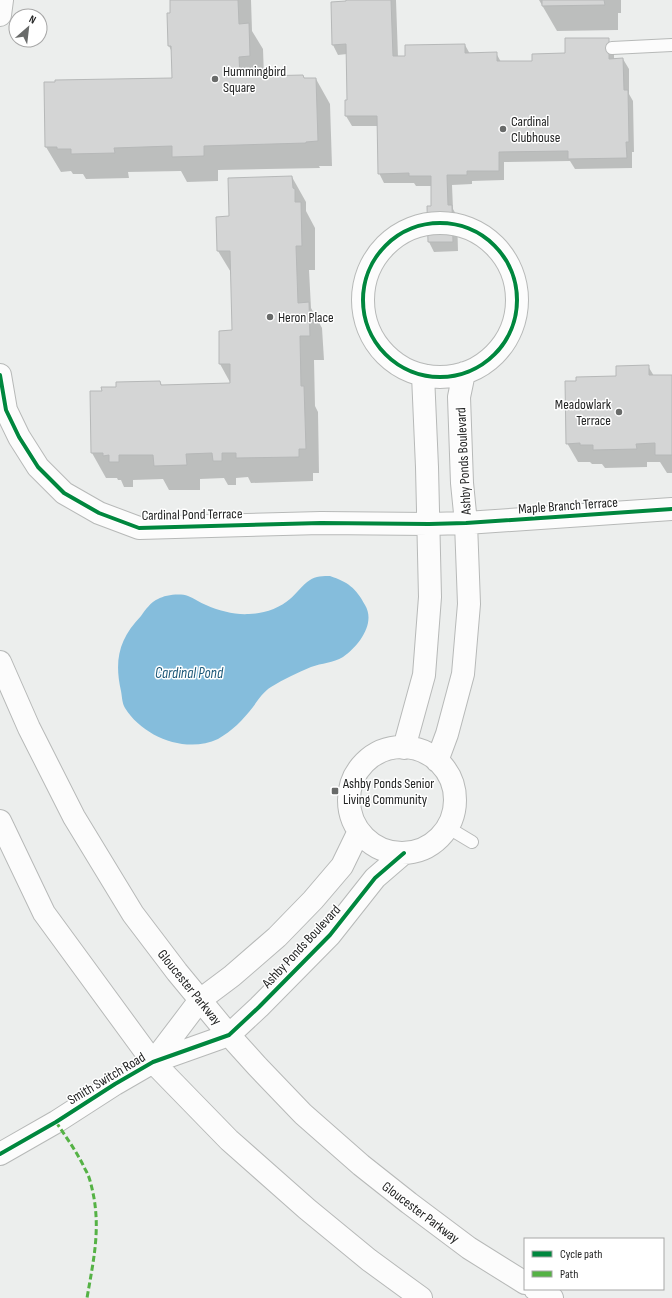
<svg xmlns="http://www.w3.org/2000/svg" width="672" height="1298" viewBox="0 0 672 1298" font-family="'Sofia Sans Condensed',sans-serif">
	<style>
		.water { fill: #85bddc }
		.shadow { fill: #0003 }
		.building { fill: #d4d5d5; stroke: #b6b8b8 }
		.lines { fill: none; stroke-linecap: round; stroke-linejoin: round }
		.lane-casing { stroke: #b7b9b8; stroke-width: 14 }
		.street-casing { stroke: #b7b9b8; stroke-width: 24 }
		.secondary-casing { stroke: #b7b9b8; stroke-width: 24 }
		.lane { stroke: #fcfcfc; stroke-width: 12 }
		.street { stroke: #fcfcfc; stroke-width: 22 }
		.secondary { stroke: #fcfcfc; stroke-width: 22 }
		.quiet { stroke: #55b245; stroke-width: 3; stroke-dasharray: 6 3; stroke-linecap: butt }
		.cycleway-casing { stroke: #fff; stroke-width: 6 }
		.cycleway { stroke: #00873e; stroke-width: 4 }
		.poi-dot { fill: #696b6a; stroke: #fff; stroke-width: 1.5 }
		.labels { text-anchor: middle; stroke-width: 3; stroke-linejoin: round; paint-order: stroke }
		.poi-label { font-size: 14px; fill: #232424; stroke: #fff; text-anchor: start }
		.street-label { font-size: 14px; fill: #232424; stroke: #fff }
		.water-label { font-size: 15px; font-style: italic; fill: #1c5878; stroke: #fff }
	</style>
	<rect width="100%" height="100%" fill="#eceeed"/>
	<path class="water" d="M330,576C348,582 356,588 365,605C376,623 359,646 343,657C333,663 322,663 311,667C297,673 284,679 271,687C263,692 258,700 253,707C243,720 232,731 218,739C186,754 143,737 125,708C122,703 122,696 121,691C114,660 119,639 141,616C145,610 151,602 158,599C165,595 180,593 188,596C194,598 200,603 206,605C219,611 236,615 249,614C263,614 280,608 290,599C297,593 302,585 310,580C315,576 324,576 330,576Z"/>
	<path class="shadow" d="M171,0H251L252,31L263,49L264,77L316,79L330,104L332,166H319L320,168L218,170V181L187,182L181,171L128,172L129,178L86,179L83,174H73L71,171L61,172L46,147L173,79L172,52L169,46L168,14L171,15Z
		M347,0H396L398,57H406L465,45L470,54L496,53L501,62H533L566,54L608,39L614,49V60L623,59L629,69V94L633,101L634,152H632V168L575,169L570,161L504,162V180L472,181V184L452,185L453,209L457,216L458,251L434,252L429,242L432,207V186H416L414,183H384L379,173L378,126H352L346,116L348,101L347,54L338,55L333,45Z
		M539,0H621V13H618V30L557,31Z
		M292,177L306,202V211L315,228V270H309L311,308L322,328L324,360H314L315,406L318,412L319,473H313V481L251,483L248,477L236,478V485H228L224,478L200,479V490H169L163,479L133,480V487H124L121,480H118L117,478H106L92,453L91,392H103L117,388L160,382L162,386L231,384L220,364L233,331L232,274L218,251L230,217Z
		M648,366L654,376H672V473H667L660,462H647V467L605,468L602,464H592L590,462H578L567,443L617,377Z"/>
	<path class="building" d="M170,0H238L239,24L249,23L250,56L239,57L240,76H252V74H262V76L303,75L304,78H316L318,141L306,142V143L204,146V156L172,157V146L114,148L115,153L71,154V149H57V147H45L44,82H55V80L172,78L171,46H168L167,13H170Z
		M346,0H391L393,56H405V45L465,44V53L497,52V61H532V54L565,53V38H609V59L623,58L624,90H628L629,142H626L627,158L568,159V151L499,152V171H467V175H447L448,205H452L453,242H428L427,206H431V176H409V173L378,174L377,116H345V100H347L346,44L332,45L331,2L346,1Z
		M542,0H604L605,5L542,6Z
		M292,176L293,188L295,189V202H301L302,246H296L298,303L309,302L310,336H300L301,386H304L306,449H299V457L236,458V453H222V461H213L212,453L186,454L187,465L154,466L153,455H119V462H109V455L103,456V453H91L90,391H102L101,387H116V382L160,381L161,385L230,383V364H219V331L232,330L230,251H217L216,217L229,216L228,178Z
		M649,365V375H672V455H655V443L636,444L637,449L593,450V445H580V443L566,444L565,381H576V377L616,376V366Z"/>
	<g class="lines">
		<defs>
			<path id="lane" d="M612,48L672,45
				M447,827L472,842"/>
			<path id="street" d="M0,15L2,0
				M363 300a77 77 0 1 1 154 0a77 77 0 1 1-154 0Z
				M0,375L6,410L19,437L38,467L64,493L99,513L139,528L321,523L429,524L466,523L672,509
				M349 800a53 53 0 1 1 106 0a53 53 0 1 1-106 0Z
				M404,748L424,675L430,597L427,467L423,375
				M437,761L447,734L463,674L469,604L466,523L462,483L459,397L464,373
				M200,1000L232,976L277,937L313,900L342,866L359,831
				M229,1035L259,1007L330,935L375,878L404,853"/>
			<path id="secondary" d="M0,662L29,728L74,817L133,914L177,972L229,1035L257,1066L303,1114L361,1165L409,1203L469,1248L525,1283
				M0,821L44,913L153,1062L229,1140L307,1209L369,1260L421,1298
				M153,1062L200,1000
				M0,1154L56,1122L115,1084L153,1062L229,1035
				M535,1289L552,1298"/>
		</defs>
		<use href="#lane" class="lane-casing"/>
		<use href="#street" class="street-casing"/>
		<use href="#secondary" class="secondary-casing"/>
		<use href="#lane" class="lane"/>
		<use href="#street" class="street"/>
		<use href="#secondary" class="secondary"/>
		<path class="quiet" d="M56,1122C66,1137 77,1152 85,1169C90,1177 92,1188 94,1198C100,1233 93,1263 87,1298"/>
		<defs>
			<path id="cycleway" d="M363 300a77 77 0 1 1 154 0a77 77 0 1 1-154 0Z
				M0,375L6,410L19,437L38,467L64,493L99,513L139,528L321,523L429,524L466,523L672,509
				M0,1154L56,1122L115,1084L153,1062L229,1035L259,1007L330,935L375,878L404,853"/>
		</defs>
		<use href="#cycleway" class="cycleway-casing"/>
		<use href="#cycleway" class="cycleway"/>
	</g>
	<g class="poi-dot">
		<circle cx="215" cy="79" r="4"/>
		<circle cx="503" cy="129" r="4"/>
		<circle cx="270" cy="317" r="4"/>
		<circle cx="619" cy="412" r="4"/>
		<rect x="331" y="787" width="8" height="8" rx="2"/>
	</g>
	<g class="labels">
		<g class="poi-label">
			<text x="223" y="76">Hummingbird<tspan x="223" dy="16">Square</tspan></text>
			<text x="511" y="126">Cardinal<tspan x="511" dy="16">Clubhouse</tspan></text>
			<text x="278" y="322">Heron Place</text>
			<text x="611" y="409" text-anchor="end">Meadowlark<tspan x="611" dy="16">Terrace</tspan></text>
			<text x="343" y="788">Ashby Ponds Senior<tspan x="343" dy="16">Living Community</tspan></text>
		</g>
		<g class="street-label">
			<text transform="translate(463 461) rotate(-93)" y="5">Ashby Ponds Boulevard</text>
			<text transform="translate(568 505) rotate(-4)" y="5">Maple Branch Terrace</text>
			<text transform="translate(192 514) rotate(-1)" y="5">Cardinal Pond Terrace</text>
			<text transform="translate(301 946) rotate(-47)" y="5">Ashby Ponds Boulevard</text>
			<text transform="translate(190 987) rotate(51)" y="5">Gloucester Parkway</text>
			<text transform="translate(106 1078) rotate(-31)" y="5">Smith Switch Road</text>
			<text transform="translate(421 1212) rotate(37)" y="5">Gloucester Parkway</text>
		</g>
		<g class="water-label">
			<text x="189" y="678">Cardinal Pond</text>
		</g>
	</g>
	<rect x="524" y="1238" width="140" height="52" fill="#ffffff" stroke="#a7a7a7"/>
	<rect x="532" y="1251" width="20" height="6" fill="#00873e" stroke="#a7a7a7"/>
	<text x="560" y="1258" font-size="12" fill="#232424">Cycle path</text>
	<rect x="532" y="1271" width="20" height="6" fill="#55b245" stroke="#a7a7a7"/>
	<text x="560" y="1278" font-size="12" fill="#232424">Path</text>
	<g transform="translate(28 28) rotate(28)"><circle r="19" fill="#ffffff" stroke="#a7a7a7"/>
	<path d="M0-3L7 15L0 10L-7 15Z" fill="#696b6a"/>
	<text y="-6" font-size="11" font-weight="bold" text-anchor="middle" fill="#232424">N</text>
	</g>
</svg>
